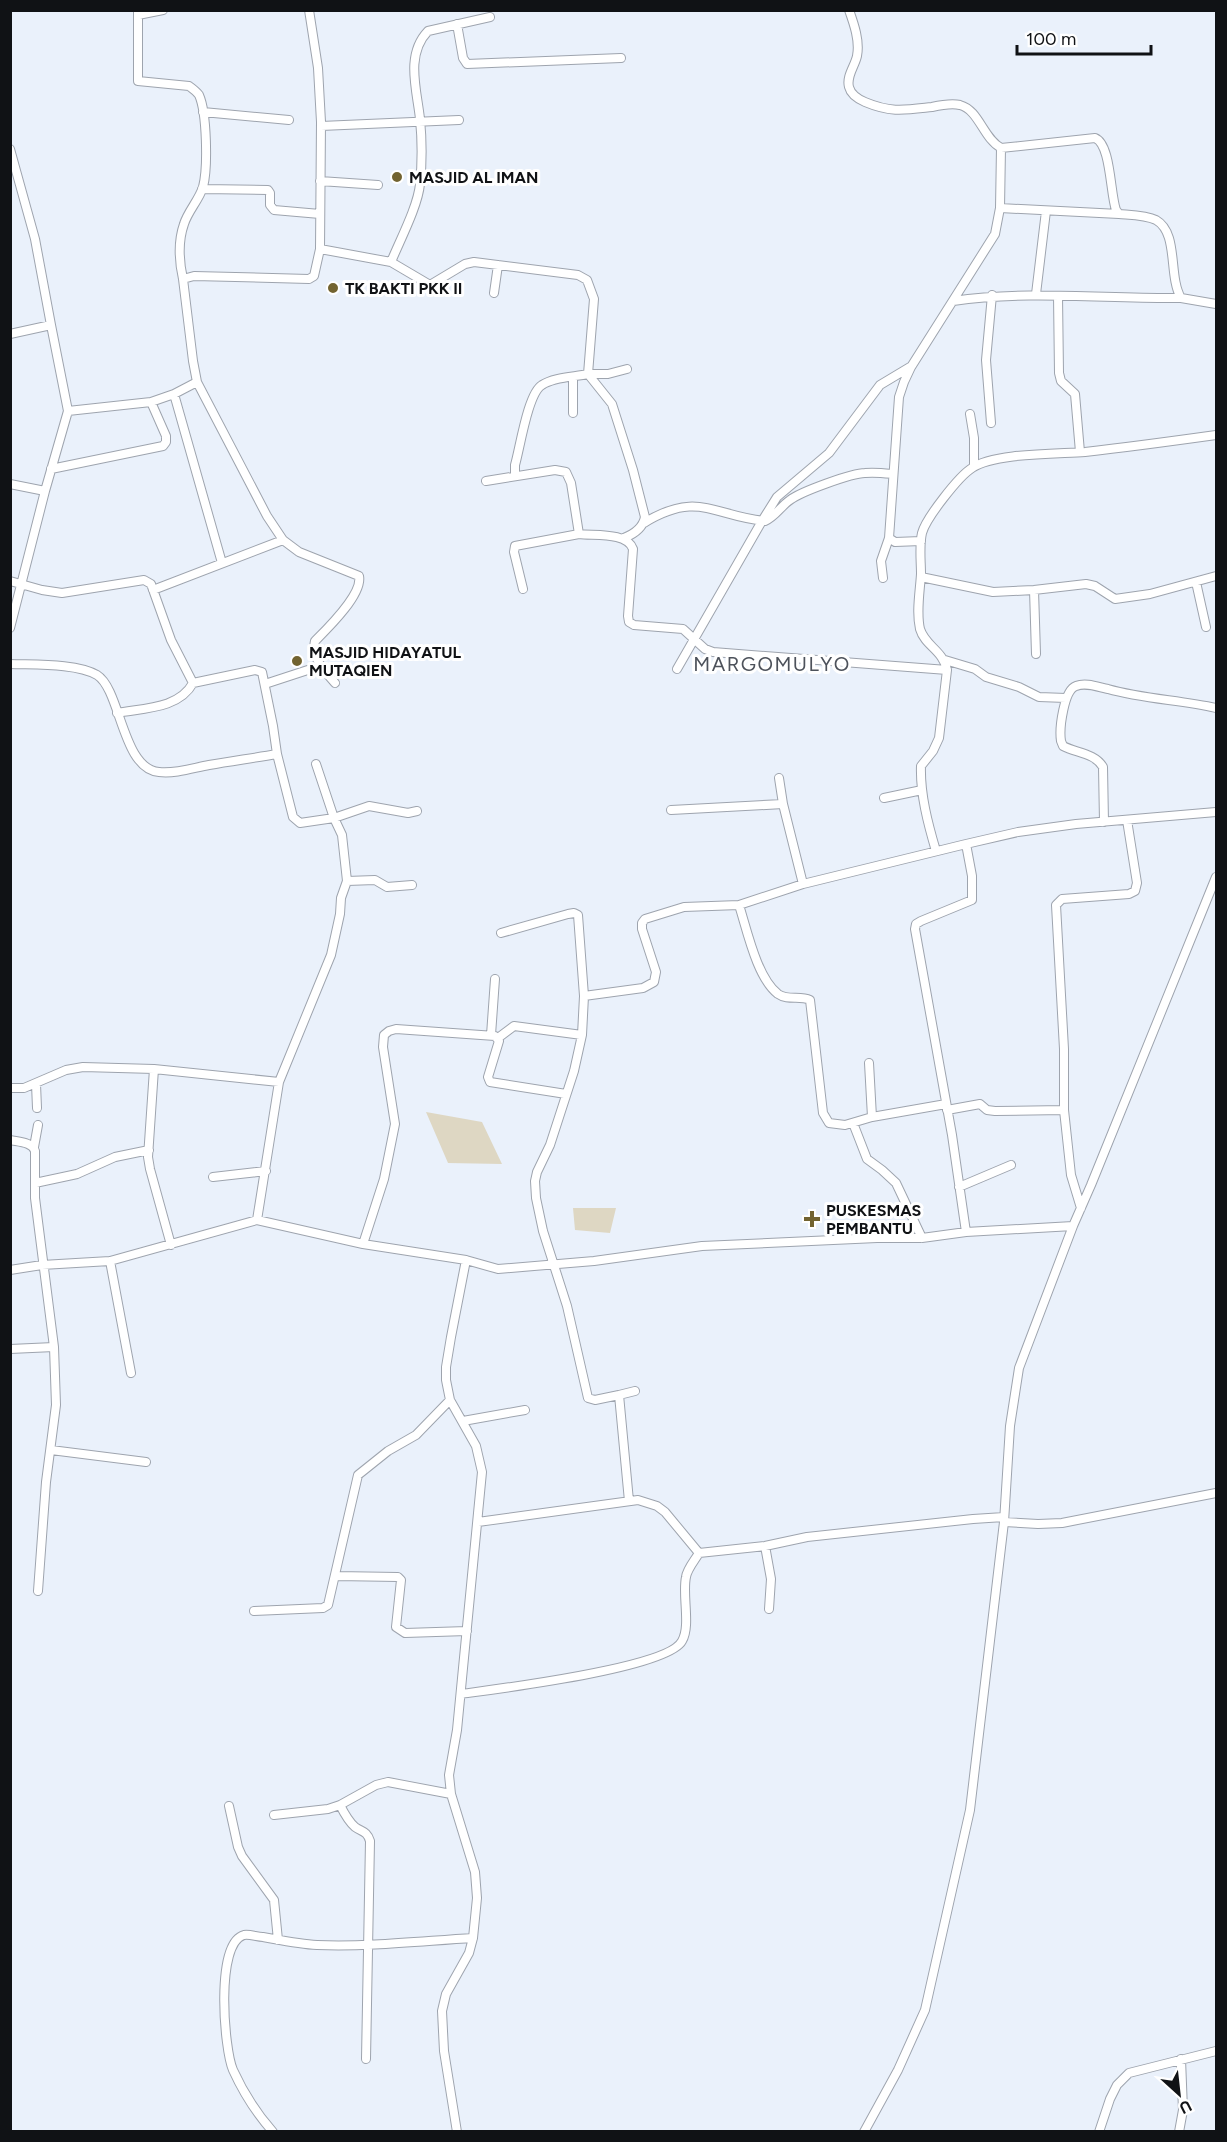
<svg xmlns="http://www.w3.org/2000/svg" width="1227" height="2142" viewBox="0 0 1227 2142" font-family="Figtree,sans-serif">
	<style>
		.green { fill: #ded7c3 }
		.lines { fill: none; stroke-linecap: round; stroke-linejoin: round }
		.street-casing { stroke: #9ea4ae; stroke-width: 10 }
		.street { stroke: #fff; stroke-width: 8 }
		.poi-dot { fill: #726330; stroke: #fff; stroke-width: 2 }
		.labels { text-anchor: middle; stroke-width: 6; stroke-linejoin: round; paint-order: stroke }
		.poi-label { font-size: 16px; font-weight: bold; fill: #101215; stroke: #fff; text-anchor: start }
		.quarter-label { font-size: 20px; letter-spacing: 1.5px; fill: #4d525b; stroke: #fff }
	</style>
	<rect width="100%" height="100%" fill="#eaf1fb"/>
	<path class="green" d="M426,1112L482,1122L502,1164L448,1163Z
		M573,1208H616L610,1233L575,1230Z"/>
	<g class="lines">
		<defs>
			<path id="street" d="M138,10V81L189,86C193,89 196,91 199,95C207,113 208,168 203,187C199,200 188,211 184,224C178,241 179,261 183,279
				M849,10C854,24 860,41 857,56C855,66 846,76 849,87C851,95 858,99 865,102C891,113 905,110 932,107C941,105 951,103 960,105C979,110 983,138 1001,148L1095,138C1111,144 1110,193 1116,210L1119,214C1131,215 1146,215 1156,220C1179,233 1168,276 1181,298L1216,304
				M138,15L163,10
				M457,24L463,58L467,64L621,58
				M203,112L289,120
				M321,126L459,120
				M10,149L35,239L51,325L10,334
				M320,181L378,185
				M202,189L268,190L270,193V205L274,210L320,214
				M1000,208L1119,214
				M320,249L391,262L430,285L465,264L474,262L578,275L587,280L594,299L588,374C574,377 554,377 542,385C528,393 520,448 515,465V476
				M391,262C400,240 418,206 420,184C422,164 422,139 420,119C417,90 405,55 428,31L490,17
				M494,293L498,265
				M1036,294L1046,211
				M1058,296L1059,373L1061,381L1075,394L1080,452
				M953,301C1029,290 1105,299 1181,298
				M51,325L68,411
				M588,374L612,404L633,470L645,517C643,528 634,534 624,538
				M588,374H608L627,369
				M197,382L267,516L283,540L299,552L359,576C363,594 328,628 315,641C311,658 324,670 335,683
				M174,394L222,563
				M573,413V377
				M970,414L974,438V466
				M991,423L986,360L992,295
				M51,469L163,446L166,442V436L151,402
				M486,481L555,470L566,472L571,483L579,534C595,536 627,532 633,549L628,616L629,622L634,625L683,629L705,649L713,652L947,670
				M10,484L45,491
				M644,523C698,490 713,516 765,521C775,517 781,506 790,500C800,492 852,473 865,473C874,472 883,473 893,474
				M889,538L895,542L921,541
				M921,577L993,592L1034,590L1086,584L1095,586L1115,599L1150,594L1216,576
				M883,578L881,561L889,538L899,397L904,382L911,367L995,234L1000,208L1001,148
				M10,581L42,590L62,593L144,580L151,584L171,640L193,683L255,670L262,672L273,726L277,754L293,817L300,823L334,818L342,835L347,881L341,898L340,914L331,955L279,1082L257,1220
				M1196,582L1206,627
				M523,589L514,552L515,546L579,534
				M153,590L283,540
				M1034,590L1036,654
				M10,628L45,491L68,411L151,402L174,394L197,382L193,361L183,279L194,276L309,279L314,276L320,249L321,122L318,68L309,10
				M945,660L975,669L986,677L1019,687L1039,697L1066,698
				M10,664C34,665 77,663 97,675C121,690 122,769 159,772C175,774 193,768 209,765C232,761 254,758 277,754
				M677,669L762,521L777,497L829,453L880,385L910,367
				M265,684L320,666
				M117,713C143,708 179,709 193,683
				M316,764L334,818L369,806L408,813L417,811
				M779,778L783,804L803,884
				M884,798L922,790
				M671,810L783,804
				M1104,822L1103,767C1095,753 1076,753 1063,746L1061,741C1059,728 1064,690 1076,686C1086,682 1098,687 1108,689C1143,699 1181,700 1216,708
				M966,844L1018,832L1076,824L1216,812
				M936,851C928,824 920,794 921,766L933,751L939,738L947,670C943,650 925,646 920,629C916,612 920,591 921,574C921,561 919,546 922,533C926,518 959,476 972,468C993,453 1057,454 1085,452C1129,447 1173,441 1216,435
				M347,881L375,880L387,887L412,885
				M739,905C747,930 757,978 778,994C788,1001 800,995 810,1000L823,1113L829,1123L845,1125L872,1117L946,1104
				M501,933L568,914L574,913L578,915L584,996
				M491,1035L495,979
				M498,1038L514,1026L582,1035
				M869,1063L872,1117
				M154,1069L148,1157L150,1169L171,1245
				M36,1084L37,1108
				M10,1088H24L66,1070L83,1067L154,1069L279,1082
				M947,1110L980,1104L987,1110L995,1111L1064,1110V1049L1056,905L1062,899L1129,894L1135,891L1137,883L1127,820
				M1064,1110L1071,1175L1081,1208
				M853,1123L867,1159L882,1170L896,1183L922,1238
				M10,1140C19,1142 32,1142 35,1151V1198L54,1347L56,1405L46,1482L38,1591
				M34,1147L38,1125
				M213,1177L266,1171
				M35,1183L77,1174L115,1157L149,1150
				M959,1187L1011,1165
				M363,1244L384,1179L395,1124L383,1047L384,1035L389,1031L396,1029L495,1036L499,1041L488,1077L490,1082L566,1094
				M110,1261L131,1373
				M10,1270L42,1265L110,1261L257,1220L363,1244L466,1260L498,1269L594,1261L702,1246L877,1238H922L966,1232L1073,1226
				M10,1349L54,1347
				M619,1395L635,1391
				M463,1421L525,1410
				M51,1450L146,1462
				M629,1501L619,1395L595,1400L588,1398L567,1306L543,1231L536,1198L535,1181L537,1172L550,1145L574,1071L582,1035L584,996L643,988L654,982L656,972L642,929V923L645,919L684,907L739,905L803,884L966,844L972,876V900L921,921L916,924L915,929L952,1135L966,1232
				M478,1522L638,1500L657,1506L665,1512L699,1553
				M1004,1522L1038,1524L1062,1523L1216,1493
				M765,1546L771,1579L769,1609
				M336,1576L398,1577L401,1580L396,1627L405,1633L467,1631
				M254,1611L323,1608L328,1605L358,1475L388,1451L416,1435L450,1400
				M461,1694C497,1689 668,1668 682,1641C691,1626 682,1595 686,1577C687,1569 695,1560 699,1553L765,1546L807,1537L973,1519L1004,1517
				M340,1805C344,1813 348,1821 355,1827C362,1832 367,1831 370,1841L366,2059
				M229,1806L238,1847L242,1856L274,1900L278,1940
				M274,1815L328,1809L340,1805L376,1785L388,1782L451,1794
				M273,2132C257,2114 243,2092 233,2070C224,2049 215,1943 244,1935C250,1934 257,1937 263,1937C280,1940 299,1944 317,1945C369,1947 422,1941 473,1938
				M457,2132L444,2051L442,2011L446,1994L469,1953L473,1938L477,1898L475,1872L451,1794L449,1775L457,1730L482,1472L476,1446L450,1400L446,1380V1367L451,1337L466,1260
				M864,2132L898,2070L925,2010L970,1810L1004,1522L1010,1426L1019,1368L1073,1226L1091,1185L1216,877
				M1099,2132L1110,2099L1117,2085L1129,2073L1216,2051
				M1179,2132L1183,2110L1181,2059"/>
		</defs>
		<use href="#street" class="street-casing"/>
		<use href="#street" class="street"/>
	</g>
	<g class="poi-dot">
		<circle cx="397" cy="177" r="6"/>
		<circle cx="333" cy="288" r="6"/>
		<circle cx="297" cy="661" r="6"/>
		<path d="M809 1210h6v6h6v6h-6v6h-6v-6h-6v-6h6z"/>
	</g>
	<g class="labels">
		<g class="poi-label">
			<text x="409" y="183">MASJID AL IMAN</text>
			<text x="345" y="294">TK BAKTI PKK II</text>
			<text x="309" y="658">MASJID HIDAYATUL<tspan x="309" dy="18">MUTAQIEN</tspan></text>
			<text x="826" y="1216">PUSKESMAS<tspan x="826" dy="18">PEMBANTU</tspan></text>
		</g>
		<g class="quarter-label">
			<text x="772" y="671">MARGOMULYO</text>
		</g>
	</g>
	<rect width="1227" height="2142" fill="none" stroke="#101215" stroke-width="24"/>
	<g transform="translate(1179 2094) rotate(153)" stroke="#ffffff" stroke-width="4.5" paint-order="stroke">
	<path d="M0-4.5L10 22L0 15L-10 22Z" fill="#101215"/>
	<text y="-9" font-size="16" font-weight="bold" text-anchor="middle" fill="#101215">U</text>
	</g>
	<path d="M1017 45v9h134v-9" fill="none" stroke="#101215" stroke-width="3"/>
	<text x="1026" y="45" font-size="18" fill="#101215" stroke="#ffffff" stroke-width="4.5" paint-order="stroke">100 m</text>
</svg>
